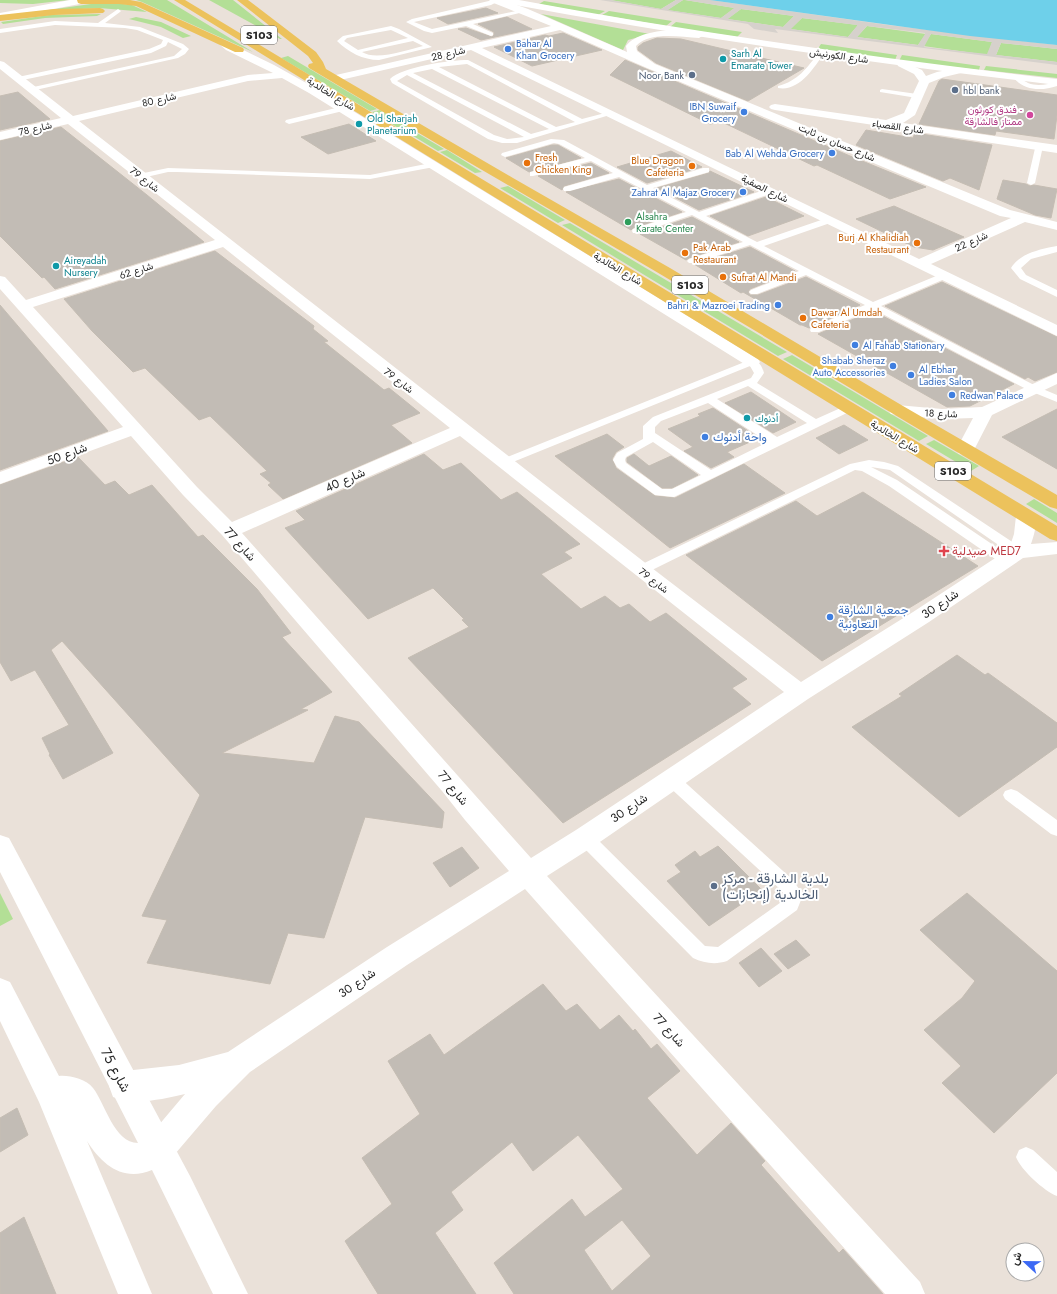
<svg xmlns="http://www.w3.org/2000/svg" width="1057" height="1294" viewBox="0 0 1057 1294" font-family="Jost,Vazirmatn,sans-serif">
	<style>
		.green { fill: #b3df96 }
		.plaza { fill: #d6d1cc; fill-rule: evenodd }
		.water { fill: #6ed0ea }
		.building { fill: #c2bcb5; stroke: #c5bdb3; fill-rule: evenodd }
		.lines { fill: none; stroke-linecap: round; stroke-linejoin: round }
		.service { fill: #fff; fill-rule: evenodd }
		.minor { fill: #fff; fill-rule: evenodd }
		.tertiary { fill: #fff; fill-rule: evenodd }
		.secondary { fill: #fff; fill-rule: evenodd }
		.primary { fill: #ecc25c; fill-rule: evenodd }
		.shop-dot { fill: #3f7fe0; stroke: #fff; stroke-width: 1.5 }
		.culture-dot { fill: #0f9aa8; stroke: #fff; stroke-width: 1.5 }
		.service-dot { fill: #5c6f8a; stroke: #fff; stroke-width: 1.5 }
		.hotel-dot { fill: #d1479c; stroke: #fff; stroke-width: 1.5 }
		.food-dot { fill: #e8710a; stroke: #fff; stroke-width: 1.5 }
		.leisure-dot { fill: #2e9e5b; stroke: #fff; stroke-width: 1.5 }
		.health-dot { fill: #e0444e; stroke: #fff; stroke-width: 1.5 }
		.labels { text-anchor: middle; stroke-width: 4; stroke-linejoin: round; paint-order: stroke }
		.far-shop-label { font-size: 10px; fill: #366cbe; stroke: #fff; text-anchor: end }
		.far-street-label { font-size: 10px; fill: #272727; stroke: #fff }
		.far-culture-label { font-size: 10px; fill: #0d838f; stroke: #fff; text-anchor: start }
		.far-service-label { font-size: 10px; fill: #4e5e75; stroke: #fff; text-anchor: end }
		.far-hotel-label { font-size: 10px; fill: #b23c85; stroke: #fff; text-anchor: end }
		.far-food-label { font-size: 10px; fill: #c56008; stroke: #fff; text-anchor: start }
		.far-leisure-label { font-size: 10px; fill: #27864d; stroke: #fff; text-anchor: start }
		.shield { fill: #fff; stroke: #686868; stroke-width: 1 }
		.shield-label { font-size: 11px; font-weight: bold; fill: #272727 }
		.shop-label { font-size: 12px; fill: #366cbe; stroke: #fff; text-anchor: start }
		.street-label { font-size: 12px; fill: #272727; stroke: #fff }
		.health-label { font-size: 12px; fill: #be3a42; stroke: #fff; text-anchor: start }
		.near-service-label { font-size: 14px; fill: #4e5e75; stroke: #fff; text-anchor: start }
		.near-street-label { font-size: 14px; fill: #272727; stroke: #fff }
	</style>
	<rect width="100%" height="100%" fill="#eae1d9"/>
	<path class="green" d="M0,0H69L33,4L0,3Z
		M136,0H167L253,52L142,2Z
		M209,0H233L282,39H280Z
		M610,0H676L661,9Z
		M683,0H685L735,8L721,18L667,10Z
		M544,1L605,11L598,15L539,4Z
		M105,2L132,5L147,12L99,8L41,11Z
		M741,9L794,16L783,27L727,19Z
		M609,11L672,21L666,26L602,15Z
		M101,14L97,16L45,18L3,24L1,22L49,15Z
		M541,14L650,34L628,40L623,50Z
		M136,17L161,22L191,36L183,38L161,27L129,19Z
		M802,18L858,25L848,37L790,29Z
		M676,22L742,32L737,37L670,27Z
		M867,26L926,34L918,45L857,37Z
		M931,34L992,42L988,55L923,46Z
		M1001,43L1057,49V62L996,55Z
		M821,44L897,55L895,60L817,50Z
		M902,55L980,66L979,70L899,61Z
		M288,56L377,109L370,111L281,58Z
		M986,66L1057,74V78L984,70Z
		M380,110L408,127L400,129L372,112Z
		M412,130L444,149L438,151L405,131Z
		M447,150L482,172L475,173L440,152Z
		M508,186L565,220L558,223L500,188Z
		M570,223L787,352L778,356L562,225Z
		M792,355L928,436L919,441L783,359Z
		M934,440L979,466L971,471L926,444Z
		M1034,499L1057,513V523L1026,504Z
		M0,893L13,919L0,926Z"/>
	<path class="plaza" d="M600,0H611L661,9L676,0H683L668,10L721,18L734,8L685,0H710L888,25L1057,45V49L1001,43L996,55L1057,62V65L775,29L778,33L754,29L748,24ZM741,9L794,16L783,27L728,19ZM802,18L857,25V26L848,37L791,29ZM867,26L925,33V34L918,45L857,37ZM931,34L992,42L987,54L924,47Z"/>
	<path class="water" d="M710,0H1057V45L970,36Z"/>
	<path class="building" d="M486,8L498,13L448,24L437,18Z
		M507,17L532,29L481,40L458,29L466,28L492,37L494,35V32L478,24Z
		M563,33L602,50L532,66L494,47L545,35L549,36Z
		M657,38L681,39L804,68L748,101L656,63L638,50V47L643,43Z
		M625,60L850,156L926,187L890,199L817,165L814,166L722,122L710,124L610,75Z
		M942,79L1057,95V115L1054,139L996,131L995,135L919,124L939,81Z
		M18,92L50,119L0,130V96Z
		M349,124L376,141L328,154L301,137Z
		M61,127L147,195L204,242L55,289L44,277L42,278L0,236V141Z
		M866,130L913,138L915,133L992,145L979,190L950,178L943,181L856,145Z
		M552,145H558L581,158L529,172L506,158Z
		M671,151L702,167L647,183L617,167Z
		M591,163L609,173L564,186L562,190L538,176Z
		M710,171L754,192L699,210L657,188L709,173Z
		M619,179L682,212L633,228L631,230L566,192Z
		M1003,180L1026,184L1030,186L1034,185L1057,189L1051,218L1035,215L997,199Z
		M766,197L804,216L748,236L710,216Z
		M894,206L964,237L933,250L914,247L856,219Z
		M692,217L739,242L689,258L686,260L640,234Z
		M750,247L795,271L750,289L748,292L750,295H758L806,277L860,305L809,328L802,325H800L743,292L741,293L694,264Z
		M215,251L314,326L313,329L328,341L324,342L384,390L389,388L420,413L391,425L412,443L283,499L268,485L271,483L260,474L267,471L210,416L199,420L145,368L133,372L92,331L64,299Z
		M942,282L1057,337V372L1035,381L1028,377L1025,379L885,306Z
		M0,305L52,366L108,431L0,470Z
		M873,311L1014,384L970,406L947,407L818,334Z
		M751,392L796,422L773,433L725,403Z
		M713,408L759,438L727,452L734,457L711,468L684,451L693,447L668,429L700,416L698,414Z
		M1057,409V469L1002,437Z
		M844,425L868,440L839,454L816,438Z
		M607,434L624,447L616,452L612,459L616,468L655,496L675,498L744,464L785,493L670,548L555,456Z
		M424,454L443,470L461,463L501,500L517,492L580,544L564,552L572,558L541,574L581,609L605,596L620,608L629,604L650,622L666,613L747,679L732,688L751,704L563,823L408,658L469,627L462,620L464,619L433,588L368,619L285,528L305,520L296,511Z
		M634,454L649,466L671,456L698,475L672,488H662L627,462V458Z
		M78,457L105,485L115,481L129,495L152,485L198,537L203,535L257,589L291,633L282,637L332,692L301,709L308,710L222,753L314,763L335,716L359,722L444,812L442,828L365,817L324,938L288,933L270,984L147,963L167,920L142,916L200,795L62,641L51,650L113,753L63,779L49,755L50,754L42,738L69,725L35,670L11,681L0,662V485Z
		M863,492L978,566L822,661L686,555L796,501L817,516Z
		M957,655L985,675L988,673L1057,723V747L959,817L852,727L902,696L899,694Z
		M718,846L762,890L709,926L667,881L681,872L675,865L695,851L700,857Z
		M462,847L479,868L450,887L433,863Z
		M967,893L1057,971V1073L994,1133L942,1083L961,1066L924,1030L962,998L975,981L920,930Z
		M796,940L810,955L788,969L774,954Z
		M761,948L782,971L759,987L739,963Z
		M543,984L566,1011L577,1004L600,1030L619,1015L633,1031L635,1029L651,1049L657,1044L680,1071L647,1098L697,1155L731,1123L765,1161L761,1165L839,1253L843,1249L883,1294H514L494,1263L572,1199L585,1217L623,1189L578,1135L533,1171L512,1142L451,1192L463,1210L435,1233L476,1294H378L345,1241L392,1204L362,1158L420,1114L388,1061L430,1034L444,1055ZM622,1220L651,1256L612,1291L584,1250Z
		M17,1108L28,1135L0,1152V1118Z
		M24,1217L56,1294H0V1233Z"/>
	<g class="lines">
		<path class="service" d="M493,0L499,1L491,5L414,22L432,29L525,9L528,11L473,24L493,33V35L491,36L466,26L432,33L424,31L406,22L412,19Z
			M118,9L121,11L120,12L105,23L140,27L183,44L189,49L185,54L178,58L31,91L29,90V88L174,56L182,49L168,42L166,46L151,53L18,81L15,79L18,77L149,49L161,44L163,40L137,30L125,28L55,25L0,33V29L55,21L98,23Z
			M391,26L399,29L432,47L379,60C363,60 348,52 337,41L343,36ZM391,30L408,38L358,50L344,41L347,38ZM413,41L423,46C407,50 376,61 362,52Z
			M819,52L824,53C814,68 799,92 778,88V86C798,81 807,68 819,52Z
			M468,60L582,119L609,112L613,114L517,143H502L488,139L392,83L390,79C402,67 450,60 468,60ZM467,64L575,122L556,127L439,67ZM432,69L549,129L531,134L413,73ZM407,75L524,137L507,139L494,135L397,81Z
			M1015,77C1020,76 1023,81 1028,83C1038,87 1048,84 1057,82V86C1042,91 1024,91 1014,78Z
			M882,89L917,94L921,96L917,98L880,92V90Z
			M340,107L344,109L343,111L289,124L285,122L286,120Z
			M551,139L564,140L647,185L703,168H709V172L653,188L699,212L767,189H773L774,191L773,193L706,216L757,242L827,218H833L834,220L833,222L764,246L873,302L941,274H947L949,276L947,278L881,306L1038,387L1057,395V402L1030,391L873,309L819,332H811L810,330L811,328L865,305L806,275L757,294H751L749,292L751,290L799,271L750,245L695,263H689L687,261L689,259L743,242L692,215L639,233H633L632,231L633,229L686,212L619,177L570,191H564L563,189L564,187L613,173L591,161L533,176H530V172L585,158L559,144L554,143L505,157L501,155L502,153Z
			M1036,144H1042L1043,146L1035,183L1031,185L1027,183Z
			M431,163H434V167L370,179L177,172H168L142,178L138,176L139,174L168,168L370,175Z
			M1057,246V252L1031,259L1021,268L1026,275L1057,290V297L1020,279L1011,268C1020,253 1041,249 1057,246Z
			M752,359C759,361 762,366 764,373L757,383L816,419L845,406L849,405L854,408L853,410L674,497L655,495L617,467L613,460L617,453L643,439V426L653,417L751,378L754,373L750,366L508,464H500L498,462L500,460ZM748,386L807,423L777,437L717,399ZM708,403L768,442L711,470L655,433V427L661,421ZM653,442L701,475L672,489H662L626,463L625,460L626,457Z
			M869,460L884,462L898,466L1023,549L1024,552L1023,555L1018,556L1013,555L890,470L871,467L897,480L1011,557L1012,560L1011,563L1006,564L1001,563L889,486L862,471L855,470L646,573L641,574L636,573L634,570L636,567L850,464Z
			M672,774L678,776L793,880L803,895L797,910L727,961C715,965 704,963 693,958L579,843L577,838L579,833L585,831L591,833L705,946L718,947L784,900L785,896L781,890L666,784L664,780L666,776Z
			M1011,789L1017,791L1057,820V836L1051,834L1005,799L1003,795L1005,791Z
			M1026,1147L1033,1150L1057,1172V1196C1044,1191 1021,1170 1016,1157L1019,1150Z"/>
		<path class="minor" d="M489,0H503L528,9L627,52L626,46C639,28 682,28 702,33L704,35L699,38C680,37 650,31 636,46L637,51L655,64L1010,210L1057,222V230L1025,222L931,264L1057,325V336L471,50L336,81L331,78L336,75L551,26L491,2ZM560,30L647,68L1000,216L1011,218L919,259L482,48Z
			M223,40L274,65L317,89L758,359L760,362L758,365L752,367L746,365L309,93L282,78L248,81L79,121L648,565L801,682L913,612L1009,549L1014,534L1016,516L1019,512L1026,510L1033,512C1039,520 1034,535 1031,544L1057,542V554L1023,558L929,622L808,699L594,846L547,876L920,1282L925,1294H885L525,889L407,965L250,1072L216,1106L169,1161L158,1166L147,1161L142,1150L147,1139L185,1094C163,1099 135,1106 113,1097L109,1086L113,1075L124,1071L179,1065L228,1052L387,947L509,871L465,820L442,791L222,535L183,495L131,436L0,484V472L123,427L0,289V276L5,277L26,300L215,240L68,124L0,140V132L61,118L0,69V61L4,62L73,116L248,75L273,73L226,50L218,43ZM223,247L450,428L232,522L197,487L33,307ZM460,436L784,692L576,830L531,858L242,533Z
			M902,61L922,70L926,76L937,72L957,68L962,71L961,73L944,77L929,83L915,115L903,123L1057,145V153L775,110L771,109L769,107L771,105L775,104L886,120L904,113L919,81L914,74L898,66L897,64L898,62Z
			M1057,373V384L992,415L974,450L971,454L965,455L959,454L956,450L973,418L942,419L897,415L891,414L888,410L891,406L897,405L942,409L982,407Z"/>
		<path class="tertiary" d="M0,835L9,838L190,1176L248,1294H213L152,1170C123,1182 102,1165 87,1141L152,1294H118L39,1102L0,1021V978L10,982L59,1076C69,1075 86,1079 93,1088C105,1103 114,1143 138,1143L0,872Z"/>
		<path class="secondary" d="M70,0H90L85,3L0,19V13Z
			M499,0H519C697,33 877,58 1057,79V85C872,63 687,37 504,3Z"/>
		<path class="primary" d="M77,0H130L141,2L243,48L244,50L243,52H235L136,6L119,4H81L78,3Z
			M174,0H185L1057,526V541L1050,539Z
			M237,0H248L316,52L323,62L326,69L513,178L670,268L903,406L1057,495V509L1050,507C920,431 790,351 660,274C543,205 426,138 309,68L308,66L309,64L313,63L308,56Z
			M100,8L103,9L105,11L103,13L54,15L0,21V15L54,9Z"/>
	</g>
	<g class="shop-dot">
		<circle cx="508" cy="49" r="4"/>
		<circle cx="744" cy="112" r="4"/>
		<circle cx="832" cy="153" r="4"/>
		<circle cx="743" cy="192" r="4"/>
		<circle cx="778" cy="305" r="4"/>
		<circle cx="855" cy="345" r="4"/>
		<circle cx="893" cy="366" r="4"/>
		<circle cx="911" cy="375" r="4"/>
		<circle cx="952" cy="395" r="4"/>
		<circle cx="705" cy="437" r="4"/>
		<circle cx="830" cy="617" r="4"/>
	</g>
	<g class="culture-dot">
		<circle cx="723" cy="59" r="4"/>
		<circle cx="359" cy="124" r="4"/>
		<circle cx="56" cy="266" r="4"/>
		<circle cx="747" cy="418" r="4"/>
	</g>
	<g class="service-dot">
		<circle cx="692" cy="75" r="4"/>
		<circle cx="955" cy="90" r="4"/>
		<circle cx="714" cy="886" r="4"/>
	</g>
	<circle class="hotel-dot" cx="1030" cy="115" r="4"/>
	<g class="food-dot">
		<circle cx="527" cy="163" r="4"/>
		<circle cx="692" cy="166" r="4"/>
		<circle cx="917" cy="243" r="4"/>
		<circle cx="685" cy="253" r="4"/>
		<circle cx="723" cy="277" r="4"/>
		<circle cx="803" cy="318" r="4"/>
	</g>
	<circle class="leisure-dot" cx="628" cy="222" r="4"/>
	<path class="health-dot" d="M942 545h4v4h4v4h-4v4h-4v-4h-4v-4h4z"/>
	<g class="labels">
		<g class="far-shop-label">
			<text x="516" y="47" text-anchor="start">Bahar Al<tspan x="516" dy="12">Khan Grocery</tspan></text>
			<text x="736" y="110">IBN Suwaif<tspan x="736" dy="12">Grocery</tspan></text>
			<text x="824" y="157">Bab Al Wehda Grocery</text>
			<text x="735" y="196">Zahrat Al Majaz Grocery</text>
			<text x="770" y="309">Bahri &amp; Mazroei Trading</text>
			<text x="863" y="349" text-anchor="start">Al Fahab Stationary</text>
			<text x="885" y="364">Shabab Sheraz<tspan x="885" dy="12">Auto Accessories</tspan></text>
			<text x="919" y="373" text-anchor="start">Al Ebhar<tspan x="919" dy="12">Ladies Salon</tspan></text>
			<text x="960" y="399" text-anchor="start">Redwan Palace</text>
		</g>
		<g class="far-street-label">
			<text transform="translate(448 53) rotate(-13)" y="4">شارع 28</text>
			<text transform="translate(839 55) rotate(8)" y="4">شارع الكورنيش</text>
			<text transform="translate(331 93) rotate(32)" y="4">شارع الخالدية</text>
			<text transform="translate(159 99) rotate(-13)" y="4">شارع 80</text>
			<text transform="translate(898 126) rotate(8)" y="4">شارع القصباء</text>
			<text transform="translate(35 128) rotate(-13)" y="4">شارع 78</text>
			<text transform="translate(837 142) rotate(23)" y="4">شارع حسان بن ثابت</text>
			<text transform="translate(145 179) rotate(38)" y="4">شارع 79</text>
			<text transform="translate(765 188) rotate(26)" y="4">شارع الصفية</text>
			<text transform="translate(971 241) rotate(-24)" y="4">شارع 22</text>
			<text transform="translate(618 268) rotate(31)" y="4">شارع الخالدية</text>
			<text transform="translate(136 270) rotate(-18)" y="4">شارع 62</text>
			<text transform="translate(399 380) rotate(38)" y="4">شارع 79</text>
			<text transform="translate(941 413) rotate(2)" y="4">شارع 18</text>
			<text transform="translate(895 436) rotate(31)" y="4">شارع الخالدية</text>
			<text transform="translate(654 580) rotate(38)" y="4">شارع 79</text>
		</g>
		<g class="far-culture-label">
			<text x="731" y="57">Sarh Al<tspan x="731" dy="12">Emarate Tower</tspan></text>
			<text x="367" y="122">Old Sharjah<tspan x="367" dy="12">Planetarium</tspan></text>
			<text x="64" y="264">Aireyadah<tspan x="64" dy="12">Nursery</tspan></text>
			<text x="755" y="422">أدنوك</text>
		</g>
		<g class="far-service-label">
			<text x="684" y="79">Noor Bank</text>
			<text x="963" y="94" text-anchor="start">hbl bank</text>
		</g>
		<g class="far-hotel-label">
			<text x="1022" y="113">فندق كورثون -<tspan x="1022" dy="12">ممتاز فالشارقة</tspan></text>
		</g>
		<g class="far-food-label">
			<text x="535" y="161">Fresh<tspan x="535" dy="12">Chicken King</tspan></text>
			<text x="684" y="164" text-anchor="end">Blue Dragon<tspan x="684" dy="12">Cafeteria</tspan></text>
			<text x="909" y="241" text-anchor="end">Burj Al Khalidiah<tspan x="909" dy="12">Restaurant</tspan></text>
			<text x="693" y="251">Pak Arab<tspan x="693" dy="12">Restaurant</tspan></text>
			<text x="731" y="281">Sufrat Al Mandi</text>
			<text x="811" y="316">Dawar Al Umdah<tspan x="811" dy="12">Cafeteria</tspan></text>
		</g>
		<g class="far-leisure-label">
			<text x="636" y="220">Alsahra<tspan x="636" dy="12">Karate Center</tspan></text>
		</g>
		<g class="shield">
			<rect x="241" y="26" width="36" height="18" rx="3"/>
			<rect x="672" y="276" width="36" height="18" rx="3"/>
			<rect x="935" y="462" width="36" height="18" rx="3"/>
		</g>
		<g class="shield-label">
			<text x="259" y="39">S103</text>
			<text x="690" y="289">S103</text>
			<text x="953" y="475">S103</text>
		</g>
		<g class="shop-label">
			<text x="713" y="441">واحة أدنوك</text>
			<text x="838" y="614">جمعية الشارقة<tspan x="838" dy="14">التعاونية</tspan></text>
		</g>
		<g class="street-label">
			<text transform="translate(67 454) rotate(-20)" y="4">شارع 50</text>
			<text transform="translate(345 480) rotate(-24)" y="4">شارع 40</text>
			<text transform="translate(240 544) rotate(48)" y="4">شارع 77</text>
			<text transform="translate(940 604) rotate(-34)" y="4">شارع 30</text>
			<text transform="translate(453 788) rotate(51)" y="4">شارع 77</text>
			<text transform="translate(629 808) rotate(-34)" y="4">شارع 30</text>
			<text transform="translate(357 983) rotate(-34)" y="4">شارع 30</text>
			<text transform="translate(669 1030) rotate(48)" y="4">شارع 77</text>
		</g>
		<g class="health-label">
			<text x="952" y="555">صيدلية MED7</text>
		</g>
		<g class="near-service-label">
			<text x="722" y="883">بلدية الشارقة - مركز<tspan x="722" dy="16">الخالدية (إنجازات)</tspan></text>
		</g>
		<g class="near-street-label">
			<text transform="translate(116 1070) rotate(62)" y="5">شارع 75</text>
		</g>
	</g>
	<g transform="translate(1025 1262) rotate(292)"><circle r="19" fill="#ffffff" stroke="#a9a9a9"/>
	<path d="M0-3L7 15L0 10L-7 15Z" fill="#3c69f4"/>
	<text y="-6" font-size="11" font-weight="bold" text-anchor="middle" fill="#272727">ش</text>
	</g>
</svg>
